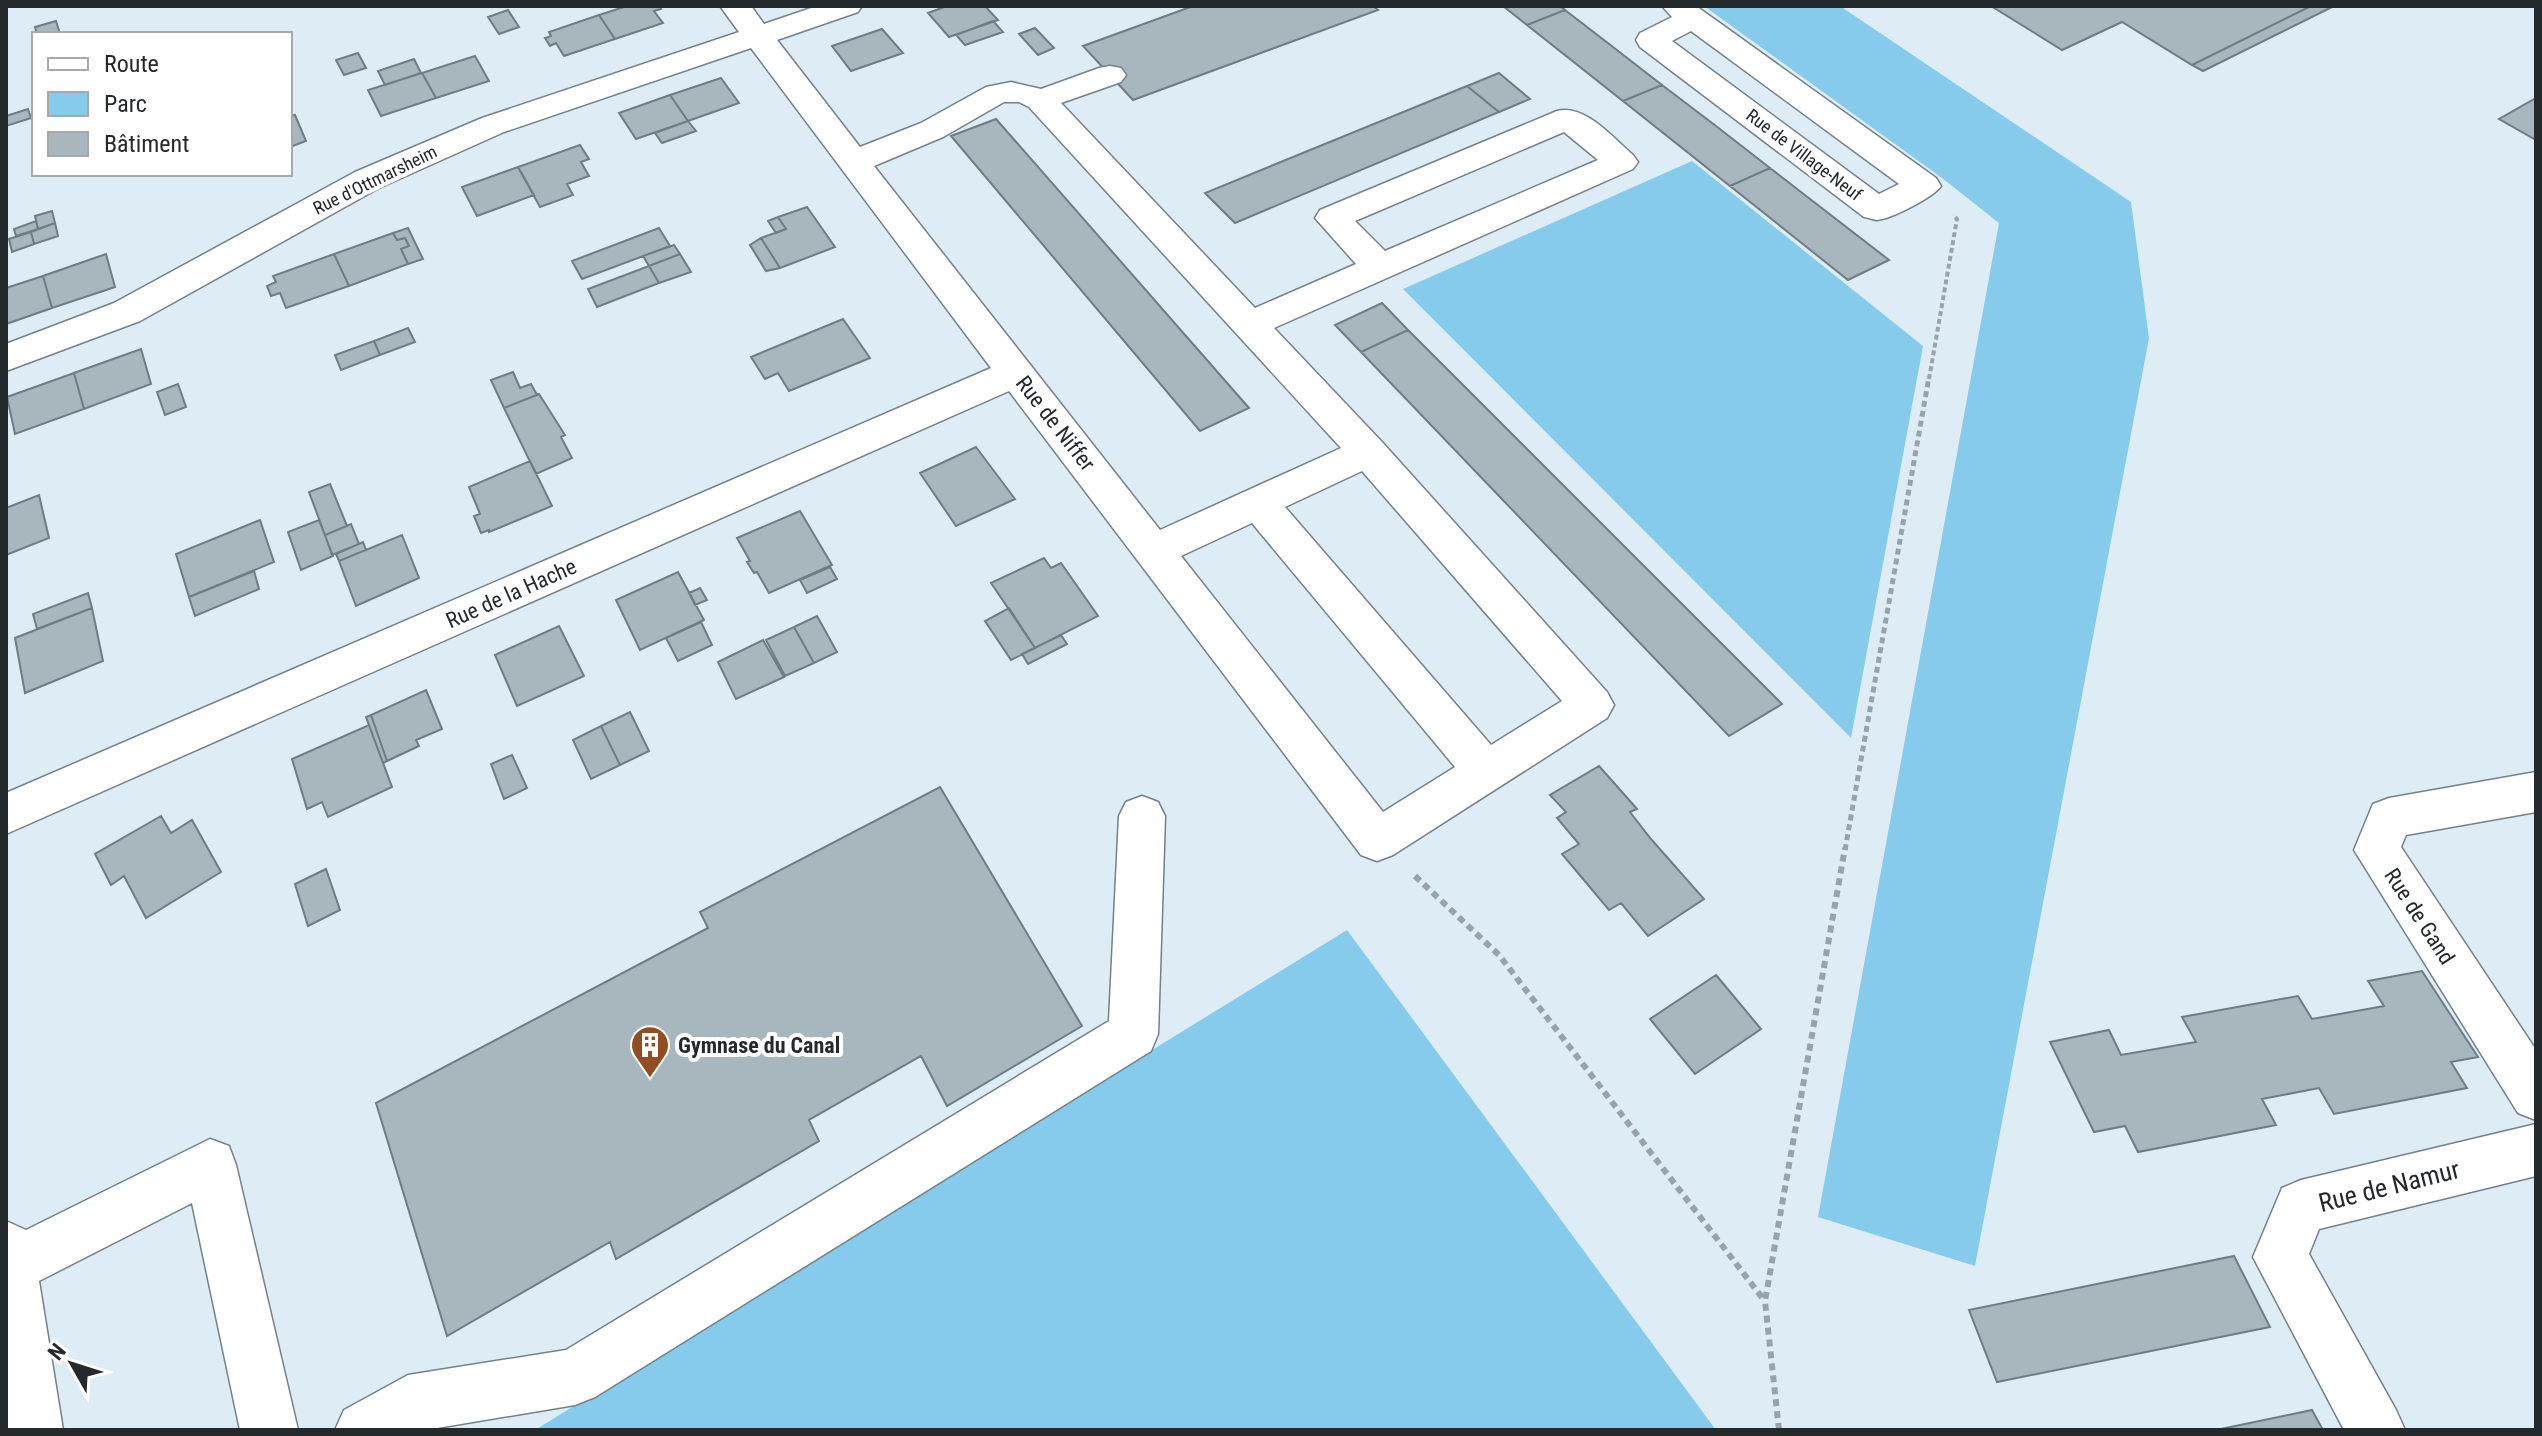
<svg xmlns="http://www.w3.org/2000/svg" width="2542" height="1436" viewBox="0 0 2542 1436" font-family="'Roboto Condensed',sans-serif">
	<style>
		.green { fill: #87cbec }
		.building { fill: #a8b7be; stroke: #6e7c83; stroke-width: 2 }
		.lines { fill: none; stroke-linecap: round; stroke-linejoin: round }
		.minor-casing { stroke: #738188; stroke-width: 3 }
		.path-far2 { stroke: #98a3a9; stroke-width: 4; stroke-dasharray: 5 3; stroke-linecap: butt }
		.path-far1 { stroke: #98a3a9; stroke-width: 5; stroke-dasharray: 6 4; stroke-linecap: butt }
		.path { stroke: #98a3a9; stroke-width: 6; stroke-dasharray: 7 5; stroke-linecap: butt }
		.minor { fill: #fff; fill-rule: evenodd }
		.labels { text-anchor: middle; stroke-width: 8; stroke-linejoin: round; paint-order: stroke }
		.far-street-label { font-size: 18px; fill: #24292c; stroke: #fff }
		.street-label { font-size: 22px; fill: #24292c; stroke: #fff }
		.poi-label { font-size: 22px; font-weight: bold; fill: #24292c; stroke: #fff; text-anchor: start }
		.near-street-label { font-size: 26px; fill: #24292c; stroke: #fff }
	</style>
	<rect width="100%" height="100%" fill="#deedf5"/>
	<path class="green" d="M1704,6H1840L2131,202L2149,338L1975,1266L1818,1217L1999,223L1942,178Z
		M1692,161L1923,346L1851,738L1403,289Z
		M1347,930L1716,1430H535Z"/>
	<path class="building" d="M627,6H659L661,9L654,11L663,23L615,39L599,15Z
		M947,6H985L998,20L949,37L928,13Z
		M1193,6H1373L1378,10L1133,100L1083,46Z
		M1503,6H1560L1565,10L1527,25Z
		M1991,6H2311L2192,65L2122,22L2062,50Z
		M2311,6H2334L2203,71L2192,65Z
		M508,10L519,27L499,34L488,17Z
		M1565,10L1613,47L1662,85L1623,101L1527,25Z
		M599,15L615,39L564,56L556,43L550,46L545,38L551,36L549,32Z
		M56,21L60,34H37L35,27Z
		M993,21L1003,32L965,45L956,35Z
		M1035,28L1054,48L1038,55L1019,34Z
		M882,29L903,53L851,71L832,46Z
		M358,53L366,68L344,75L336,60Z
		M475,56L489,81L436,98L422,73Z
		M414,59L421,73L385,85L378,71Z
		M422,73L436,98L381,116L368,90Z
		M1499,73L1530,99L1499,112L1467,86Z
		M721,78L739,103L688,121L670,95Z
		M1662,85L1716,126L1770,168L1730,186L1623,101Z
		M1467,86L1499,112L1235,223L1205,193Z
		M670,95L688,121L636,139L619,113Z
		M2536,98V140L2499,119Z
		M28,109L31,118L6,126V116Z
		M295,115L306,141L290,147V116Z
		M996,119L1249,408L1200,431L951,136Z
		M688,121L696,131L662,143L655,133Z
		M580,145L589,159L581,162L589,176L567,184L573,195L540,207L518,167Z
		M518,167L534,195L477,216L462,187Z
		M1770,168L1823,209L1889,260L1848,280L1730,186Z
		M807,207L835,247L780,268L761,238L786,229L778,217Z
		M52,211L55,223L38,229L35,216Z
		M778,217L786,229L776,233L768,221Z
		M36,221L38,229L16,236L14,229Z
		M55,223L58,236L34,244L31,232Z
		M408,228L423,259L408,264L401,249L409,246L405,238L397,240L393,233Z
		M659,228L670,246L582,279L572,261Z
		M31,232L34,244L12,252L9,239Z
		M393,233L397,240L405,238L409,246L401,249L408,264L349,286L334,254Z
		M761,238L780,268L766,271L750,245Z
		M674,245L680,254L649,266L643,256Z
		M106,254L115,287L52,308L43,276Z
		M334,254L349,286L286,308L280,293L271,296L267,286L276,282L273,276Z
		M680,254L691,272L659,283L649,266Z
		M649,266L659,283L597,307L588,289Z
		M43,276L52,308L6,324V288Z
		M1382,303L1408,330L1361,352L1335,325Z
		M843,319L870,358L789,391L778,373L765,379L751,357Z
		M408,328L415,342L380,355L374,341Z
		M1408,330L1782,704L1729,736L1361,352Z
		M374,341L380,355L341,370L335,355Z
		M141,349L151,384L84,409L74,373Z
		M513,372L520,388L531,384L537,395L504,408L491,380Z
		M74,373L84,409L15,434L7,397Z
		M178,384L186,407L165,415L157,392Z
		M539,394L565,435L561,437L572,458L536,474L504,408Z
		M976,447L1015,499L956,526L920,473Z
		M530,461L552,506L489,532V530L481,533L474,516L480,514L469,487Z
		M330,484L347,526L325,535L309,492Z
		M39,495L49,538L6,555V508Z
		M800,511L832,565L769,593L757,572L754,573L747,562L750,561L737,538Z
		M260,520L274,562L189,597L176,554Z
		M319,520L333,556L301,570L288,532Z
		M351,524L359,544L332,555L325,535Z
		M402,535L419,578L356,606L339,561Z
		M363,542L366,550L339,561L336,554Z
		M1044,558L1051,568L1061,563L1098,616L1035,648L991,583Z
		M830,567L837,579L807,593L800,580Z
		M254,571L259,589L195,616L189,597Z
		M678,572L704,620L640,650L616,600Z
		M700,588L707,600L695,605L689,593Z
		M88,593L92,608L37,629L33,614Z
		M92,608L103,661L25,693L15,638Z
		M1009,608L1035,648L1011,660L985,621Z
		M817,616L837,652L814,663L794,627Z
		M701,622L712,645L678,661L666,638Z
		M559,626L584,676L517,706L495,655Z
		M794,627L814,663L785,676L766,640Z
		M1061,635L1067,644L1028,664L1022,654Z
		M763,640L784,677L736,699L718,662Z
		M426,690L442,729L416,740L419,746L387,761L371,715Z
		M630,712L649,751L620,765L601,726Z
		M371,715L387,761L383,763L366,717Z
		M369,725L392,787L328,817L322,802L307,809L292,759Z
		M601,726L620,765L591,779L573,740Z
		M512,755L527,788L504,799L491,764Z
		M1599,766L1637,809L1630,812L1651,839L1704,899L1648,936L1621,903L1609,910L1562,854L1579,844L1557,818L1566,812L1550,795Z
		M940,787L1082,1026L947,1106L921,1056L809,1120L819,1141L616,1259L610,1242L447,1336L376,1103L708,928L700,912Z
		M161,816L171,833L192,820L221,872L146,918L124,876L111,885L95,854Z
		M326,869L340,910L308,926L295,884Z
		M2422,971L2478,1057L2451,1062L2467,1088L2334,1114L2319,1088L2262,1099L2276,1125L2138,1152L2125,1126L2094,1132L2050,1042L2109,1030L2121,1055L2196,1042L2182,1017L2298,996L2312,1019L2384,1006L2368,981Z
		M1716,975L1761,1029L1695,1074L1650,1019Z
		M2234,1256L2270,1327L1997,1382L1969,1310Z
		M2312,1410L2323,1430H2216Z"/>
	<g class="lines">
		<defs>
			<path id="minor" d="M720,6H751L764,24L817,6H862L858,12L777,40L860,147L921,123L986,87L1011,82L1041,89L1099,68L1110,66L1121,68L1126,75L1121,82L1061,103L1255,308L1356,264L1315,218L1320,210L1557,111C1585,104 1612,137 1633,155L1638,162L1633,169L1274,328L1382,442L1607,692L1614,705L1607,718L1393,855L1377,861L1361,855L1009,391L6,834V793L991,368L751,48L504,132L379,188L140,321L6,371V344L114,303L355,172L482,118L739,32ZM1004,102H1019L1029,107L1341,448L1160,530L874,166L943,137ZM1564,132L1598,160L1385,251L1355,221ZM1362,471L1562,701L1491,745L1285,507ZM1252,523L1455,767L1383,812L1181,556Z
				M1662,6H1696L1936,178L1941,186C1934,197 1891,219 1877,220C1875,220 1866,217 1864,217L1640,47L1636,40L1640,33L1672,17ZM1691,31L1899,184L1879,194L1672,41Z
				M2536,772V812L2406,835L2401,847L2536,1050V1120L2518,1113L2354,850L2373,804L2389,798Z
				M1142,796L1158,802L1165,816L1158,1034L1151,1051L595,1397L575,1405L425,1430H335L344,1410L408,1375L566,1350L1109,1021L1119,816L1126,802Z
				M2536,1124V1176L2319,1229L2309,1254L2396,1410L2405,1430H2344L2253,1257L2282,1188L2301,1180Z
				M210,1139L229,1146L236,1165L298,1430H240L192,1203L39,1281L63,1430H6V1221L26,1230Z"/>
		</defs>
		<use href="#minor" class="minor-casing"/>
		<path class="path-far2" d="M1929,379L1957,219L1953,215"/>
		<path class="path-far1" d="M1845,850L1929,377"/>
		<path class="path" d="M1415,876L1499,955L1764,1300
			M1779,1430L1765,1301L1845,848"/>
		<use href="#minor" class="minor"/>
	</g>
	<defs>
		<symbol id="building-pin" viewBox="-11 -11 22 30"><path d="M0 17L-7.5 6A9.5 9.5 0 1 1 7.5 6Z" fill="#924d22" stroke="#fff"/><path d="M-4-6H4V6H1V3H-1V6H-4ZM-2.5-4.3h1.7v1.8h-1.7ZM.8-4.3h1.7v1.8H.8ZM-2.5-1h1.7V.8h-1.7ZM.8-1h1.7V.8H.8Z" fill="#fff"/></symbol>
	</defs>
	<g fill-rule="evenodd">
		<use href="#building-pin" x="628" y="1023" width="44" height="60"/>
	</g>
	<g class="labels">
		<g class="far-street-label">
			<text transform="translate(1804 155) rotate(37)" y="6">Rue de Village-Neuf</text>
			<text transform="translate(375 180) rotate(-26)" y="6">Rue d'Ottmarsheim</text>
		</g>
		<g class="street-label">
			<text transform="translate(1056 423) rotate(52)" y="8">Rue de Niffer</text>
			<text transform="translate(511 593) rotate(-24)" y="8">Rue de la Hache</text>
			<text transform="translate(2420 916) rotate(57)" y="8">Rue de Gand</text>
		</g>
		<g class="poi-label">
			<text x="678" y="1053">Gymnase du Canal</text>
		</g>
		<g class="near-street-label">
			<text transform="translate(2389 1186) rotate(-14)" y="9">Rue de Namur</text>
		</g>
	</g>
	<rect width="2542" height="1436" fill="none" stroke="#24292c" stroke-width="16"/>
	<rect x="32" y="32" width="260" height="144" fill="#ffffff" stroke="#a7a9ab" stroke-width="2"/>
	<rect x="48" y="58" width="40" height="12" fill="#ffffff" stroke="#a7a9ab" stroke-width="2"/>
	<text x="104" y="72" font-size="24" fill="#24292c">Route</text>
	<rect x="48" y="92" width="40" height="24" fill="#87cbec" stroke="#a7a9ab" stroke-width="2"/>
	<text x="104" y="112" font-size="24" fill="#24292c">Parc</text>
	<rect x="48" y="132" width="40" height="24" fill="#a8b7be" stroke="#a7a9ab" stroke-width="2"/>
	<text x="104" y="152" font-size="24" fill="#24292c">Bâtiment</text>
	<g transform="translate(72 1364) rotate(309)" stroke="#ffffff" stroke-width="6" paint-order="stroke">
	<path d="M0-6L14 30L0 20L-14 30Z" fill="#24292c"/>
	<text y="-12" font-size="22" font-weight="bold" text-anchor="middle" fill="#24292c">N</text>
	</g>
</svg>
